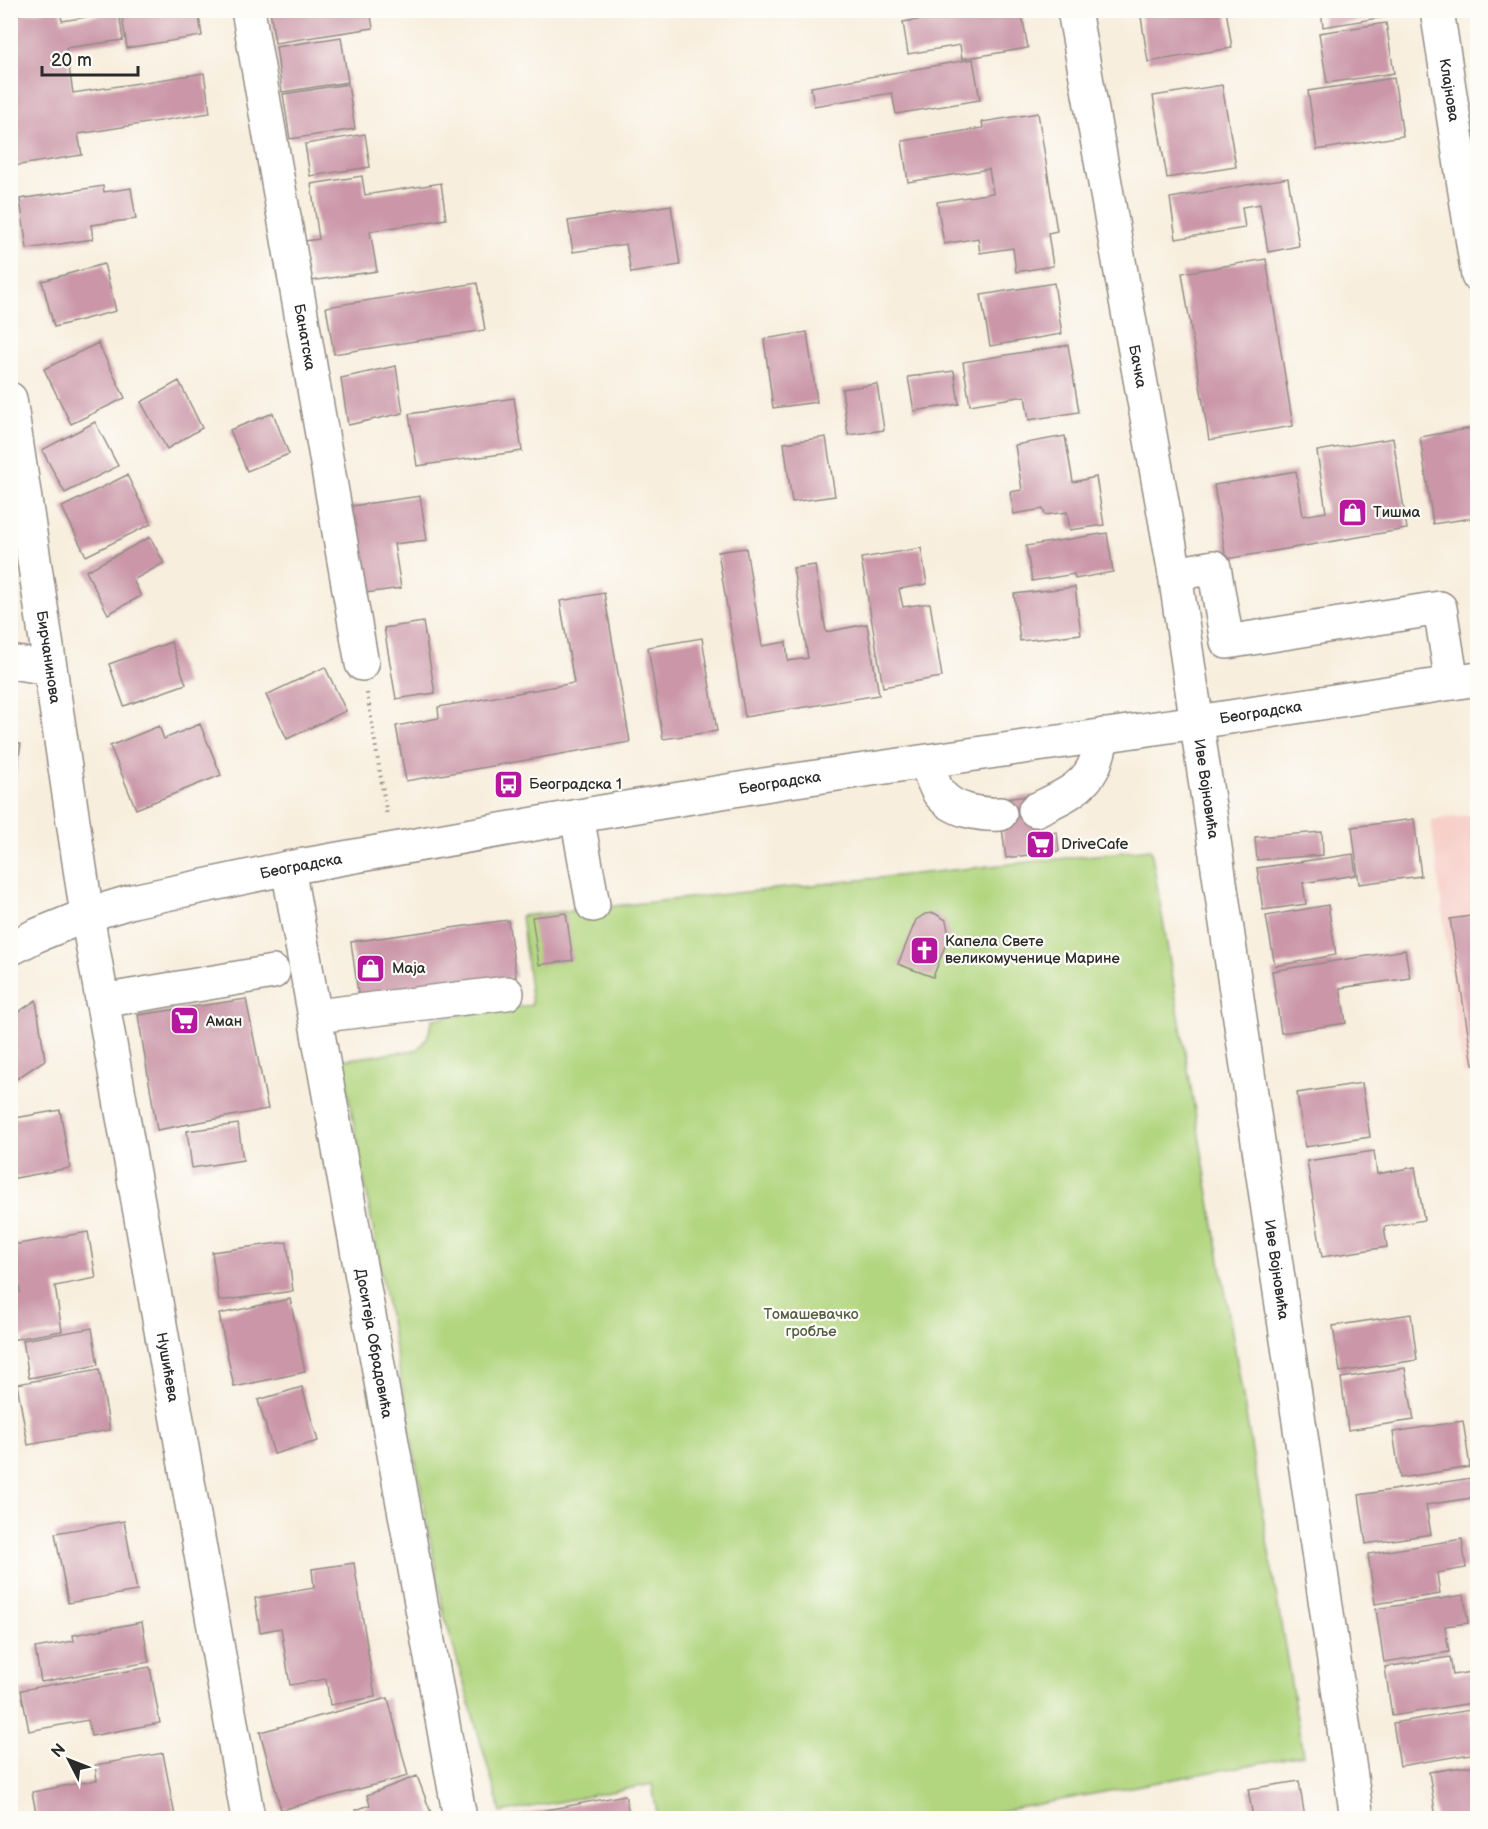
<svg xmlns="http://www.w3.org/2000/svg" width="1488" height="1829" viewBox="0 0 1488 1829" font-family="'Balsamiq Sans',sans-serif">
	<style>
		.built { fill: #f7d0ca }
		.green { fill: #b2d680; stroke: #6e8056; stroke-width: 1.5 }
		.building { fill: #ca96a8 }
		.lines { fill: none; stroke-linecap: round; stroke-linejoin: round }
		.minor-casing { stroke: #928c84; stroke-width: 36 }
		.major-casing { stroke: #928c84; stroke-width: 36 }
		.path { stroke: #928c84; stroke-width: 4; stroke-dasharray: 1.5 4.5; stroke-linecap: butt }
		.minor { stroke: #fff; stroke-width: 33 }
		.major { stroke: #fff; stroke-width: 33 }
		.labels { text-anchor: middle; stroke-width: 4.5; stroke-linejoin: round; paint-order: stroke }
		.street-label { font-size: 15px; fill: #2b2b2b; stroke: #fdfcf7 }
		.poi-label { font-size: 15px; fill: #2b2b2b; stroke: #fdfcf7; text-anchor: start }
		.park-label { font-size: 15px; fill: #545e44; stroke: #fdfcf7 }
	</style>
	<rect width="100%" height="100%" fill="#fdfcf7"/>
	<filter id="ink" filterUnits="userSpaceOnUse"><feTurbulence type="fractalNoise" baseFrequency=".0167" numOctaves="2"/><feDisplacementMap in="SourceGraphic" scale="12" xChannelSelector="R" yChannelSelector="G"/><feConvolveMatrix kernelMatrix="1 2 1 2 8 2 1 2 1" color-interpolation-filters="sRGB"/></filter>
	<filter id="wash" filterUnits="userSpaceOnUse"><feTurbulence type="fractalNoise" baseFrequency=".008" numOctaves="4" result="noise"/><feDisplacementMap in="SourceGraphic" scale="24" xChannelSelector="R" yChannelSelector="G"/><feGaussianBlur stdDeviation="1.35" result="paint"/><feColorMatrix in="noise" values="0 0 0 0 0 0 0 0 0 0 0 0 0 0 0 0 0 1.4 0 .05"/><feComposite in="paint" operator="in"/></filter>
	<g filter="url(#wash)">
		<rect width="100%" height="100%" fill="#f8eede"/>
		<path class="built" d="M1477,814V1072L1463,1074L1431,820Z"/>
		<path class="green" d="M1151,849L1303,1755L964,1818H658L652,1784L501,1813L444,1614L342,1060L417,1050L427,1038L433,1019L532,1005L521,916Z"/>
		<g id="blocks">
			<path class="building" d="M47,10H60L62,21L119,12L123,40L66,48L73,93L204,73L210,113L78,134L82,155L14,166L10,139V16Z
				M121,10H198L202,36L127,48Z
				M270,10H370L373,28L275,43Z
				M954,10H1021L1028,48L962,59L960,45L908,54L903,22L955,14Z
				M1140,10H1226L1232,48L1148,62Z
				M1321,10H1384L1385,17L1323,27Z
				M1386,23L1394,73L1327,83L1319,33Z
				M341,37L348,82L282,92L276,47Z
				M973,59L980,100L896,114L892,93L814,106L811,87Z
				M1394,78L1403,136L1317,150L1308,91Z
				M348,84L355,129L290,139L283,94Z
				M1222,85L1236,167L1167,178L1153,96Z
				M1038,113L1057,231L1048,233L1053,266L1016,272L1013,248L980,253L978,238L944,244L937,202L993,193L989,169L908,182L902,141L983,128L982,122Z
				M365,134L370,167L310,176L305,144Z
				M362,176L365,195L441,183L446,219L370,231L377,271L311,281L305,241L319,239L311,184Z
				M1288,178L1299,246L1268,252L1260,204L1242,207L1245,228L1176,239L1170,198Z
				M103,186L104,192L131,188L136,219L91,225L93,239L27,249L20,199Z
				M671,205L680,265L631,273L626,244L573,252L568,221Z
				M1266,259L1293,426L1209,440L1182,273Z
				M104,264L116,311L54,327L42,281Z
				M477,283L485,330L334,354L326,307Z
				M1054,283L1062,334L990,346L981,295Z
				M807,332L817,402L773,408L764,339Z
				M98,343L125,398L71,424L44,369Z
				M1068,345L1079,412L1029,420L1025,396L970,405L963,362Z
				M396,366L403,413L348,425L341,378Z
				M954,371L959,404L914,411L908,377Z
				M179,381L202,428L167,449L141,402Z
				M877,384L884,430L848,435L842,389Z
				M514,398L522,451L417,466L409,414Z
				M273,413L289,454L247,471L230,430Z
				M95,422L118,466L65,493L42,450Z
				M1478,427V517L1433,524L1420,437Z
				M1065,436L1073,482L1096,477L1104,525L1070,530L1067,512L1045,515L1043,509L1014,514L1010,492L1022,490L1015,445Z
				M826,437L835,496L792,502L784,443Z
				M1393,438L1407,529L1226,559L1214,485L1296,471L1303,516L1326,512L1317,451Z
				M127,475L151,524L86,556L62,507Z
				M420,496L427,540L394,544L401,588L358,594L345,507Z
				M1107,533L1113,572L1075,579L1074,574L1032,581L1026,546Z
				M150,537L164,563L133,580L141,596L108,614L86,571Z
				M746,548L762,646L786,642L788,661L808,658L793,568L815,565L826,632L867,624L879,695L745,717L718,552Z
				M921,548L927,584L899,589L903,607L930,603L942,677L883,687L861,558Z
				M1075,587L1081,634L1020,641L1014,594Z
				M604,593L630,742L406,781L396,726L439,718L438,707L574,683L560,601Z
				M423,622L435,693L396,699L384,628Z
				M702,638L717,731L663,739L648,647Z
				M171,642L186,684L124,706L109,664Z
				M325,667L346,711L287,739L266,695Z
				M200,724L221,775L136,809L110,746L159,726L164,739Z
				M10,742L21,744L12,795H10Z
				M1033,795L1038,835L1057,832L1059,851L1006,858L998,800Z
				M1414,819L1421,876L1359,884L1352,827Z
				M1322,832L1323,855L1257,860L1255,837Z
				M1353,854L1356,875L1303,883L1306,904L1263,910L1257,868Z
				M1328,905L1336,955L1275,966L1266,916Z
				M566,913L573,960L539,965L532,917Z
				M934,913L946,920L949,936L933,977L898,964L916,920L925,914Z
				M1478,915V1065H1473L1450,919Z
				M508,920L516,977L359,1000L351,942Z
				M1405,950L1410,978L1340,988L1346,1023L1281,1033L1272,971Z
				M246,999L268,1109L157,1130L138,1015Z
				M36,1000L45,1060L10,1083V1018Z
				M1362,1083L1370,1137L1305,1147L1297,1093Z
				M60,1110L70,1168L10,1179V1119Z
				M238,1124L243,1160L192,1168L187,1131Z
				M1374,1151L1377,1174L1415,1167L1424,1220L1384,1227L1387,1247L1322,1257L1307,1161Z
				M88,1232L96,1278L55,1286L62,1331L10,1340V1293L20,1292L12,1245Z
				M287,1242L293,1291L219,1301L212,1252Z
				M290,1299L305,1372L234,1387L219,1314Z
				M1411,1314L1417,1360L1340,1372L1333,1326Z
				M92,1328L98,1365L29,1378L23,1340Z
				M1405,1368L1414,1420L1348,1430L1341,1378Z
				M99,1369L110,1430L28,1445L17,1384Z
				M302,1387L318,1441L274,1454L258,1400Z
				M1463,1421L1470,1467L1400,1478L1393,1432Z
				M1478,1477V1497L1426,1505L1431,1534L1366,1544L1359,1495Z
				M124,1521L137,1591L68,1603L55,1533Z
				M1462,1539L1466,1568L1437,1573L1440,1594L1375,1604L1368,1554Z
				M354,1563L375,1697L330,1705L326,1679L290,1685L281,1628L260,1632L255,1598L314,1588L312,1569Z
				M1464,1595L1468,1623L1445,1626L1449,1652L1384,1662L1376,1609Z
				M142,1622L149,1662L41,1682L35,1648L74,1641L73,1635Z
				M1450,1657L1453,1675L1478,1671V1702L1392,1716L1385,1667Z
				M150,1667L160,1723L91,1736L88,1720L29,1731L21,1690Z
				M388,1698L408,1776L281,1810L260,1732Z
				M1470,1710L1477,1753L1400,1766L1393,1723Z
				M163,1753L175,1816L162,1818H37L32,1792L97,1780L95,1765Z
				M1478,1765V1818H1436L1429,1772Z
				M417,1776L433,1818H359L356,1810L370,1805L367,1795Z
				M1299,1781L1305,1818H1253L1248,1789Z
				M625,1795L630,1818H509V1817Z"/>
		</g>
	</g>
	<g filter="url(#ink)">
		<use href="#blocks" fill-opacity="0" stroke="#928c84" stroke-width="1.5"/>
		<g class="lines">
			<defs>
				<g id="minor">
					<path id="s1" d="M248,10L362,664"/>
					<path id="s2" d="M1074,10L1175,574L1357,1818"/>
					<path id="s3" d="M1437,10L1478,276"/>
					<path id="s4" d="M10,399L87,915L248,1818"/>
					<path d="M1175,574L1214,567L1227,642L1440,608L1452,683"/>
					<path d="M10,662L50,668"/>
					<path d="M926,762C930,771 933,784 939,793C953,811 980,815 1000,814"/>
					<path d="M1035,810C1056,800 1082,790 1093,768C1098,758 1100,746 1103,735"/>
					<path d="M577,816L593,905"/>
					<path id="s5" d="M288,868L460,1818"/>
					<path d="M102,1001L273,972"/>
					<path d="M316,1016L507,993"/>
				</g>
				<g id="major">
					<path id="s6" d="M10,949L35,936L87,915L133,901L288,868L596,813L782,782L1197,722L1478,679"/>
				</g>
			</defs>
			<use href="#minor" class="minor-casing"/>
			<use href="#major" class="major-casing"/>
			<path class="path" d="M367,693L387,816"/>
			<use href="#minor" class="minor"/>
			<use href="#major" class="major"/>
		</g>
	</g>
	<defs>
		<symbol id="shop-square" viewBox="-11 -11 22 22"><rect x="-9" y="-9" width="18" height="18" rx="4" fill="#b5179e" stroke="#fdfcf7"/><path d="M-5-2.5h2.3a2.7 3.5 0 0 1 5.4 0H5L5.5 6h-11ZM-1.5-2.5h3a1.5 2.3 0 0 0-3 0Z" fill="#fff"/></symbol>
		<symbol id="bus-square" viewBox="-11 -11 22 22"><rect x="-9" y="-9" width="18" height="18" rx="4" fill="#b5179e" stroke="#fdfcf7"/><path d="M-5-6H5V4H4V6H2V4H-2V6H-4V4H-5ZM-3.5-4V0h7V-4ZM-3.5 1.2v1.5H-2V1.2ZM2 1.2v1.5H3.5V1.2Z" fill="#fff"/></symbol>
		<symbol id="supermarket-square" viewBox="-11 -11 22 22"><rect x="-9" y="-9" width="18" height="18" rx="4" fill="#b5179e" stroke="#fdfcf7"/><path d="M-6-5.5h2.5l.6 2H6L4.5 2H-2.5L-4.4-4H-6ZM-1.5 3.2a1.3 1.3 0 1 0 .1 0ZM3 3.2a1.3 1.3 0 1 0 .1 0Z" fill="#fff"/></symbol>
		<symbol id="church-square" viewBox="-11 -11 22 22"><rect x="-9" y="-9" width="18" height="18" rx="4" fill="#b5179e" stroke="#fdfcf7"/><path d="M-1.2-6h2.4v3.5h3.3v2.4h-3.3V6h-2.4V-.1h-3.3v-2.4h3.3Z" fill="#fff"/></symbol>
	</defs>
	<g fill-rule="evenodd">
		<use href="#shop-square" x="1336" y="496" width="33" height="33"/>
		<use href="#bus-square" x="492" y="768" width="33" height="33"/>
		<use href="#supermarket-square" x="1024" y="828" width="33" height="33"/>
		<use href="#church-square" x="908" y="934" width="33" height="33"/>
		<use href="#shop-square" x="354" y="952" width="33" height="33"/>
		<use href="#supermarket-square" x="168" y="1004" width="33" height="33"/>
	</g>
	<g class="labels">
		<g class="street-label">
			<text dy="5" stroke="none"><textPath href="#s3" startOffset="81">Клајнова</textPath></text>
			<text dy="5" stroke="none"><textPath href="#s1" startOffset="332">Банатска</textPath></text>
			<text dy="5" stroke="none"><textPath href="#s2" startOffset="362">Бачка</textPath></text>
			<text dy="5" stroke="none"><textPath href="#s4" startOffset="261">Бирчанинова</textPath></text>
			<text dy="5" stroke="none"><textPath href="#s6" startOffset="1276">Београдска</textPath></text>
			<text dy="5" stroke="none"><textPath href="#s6" startOffset="790">Београдска</textPath></text>
			<text dy="5" stroke="none"><textPath href="#s2" startOffset="790">Иве Војновића</textPath></text>
			<text dy="5" stroke="none"><textPath href="#s6" startOffset="304">Београдска</textPath></text>
			<text dy="5" stroke="none"><textPath href="#s2" startOffset="1276">Иве Војновића</textPath></text>
			<text dy="5" stroke="none"><textPath href="#s5" startOffset="483">Доситеја Обрадовића</textPath></text>
			<text dy="5" stroke="none"><textPath href="#s4" startOffset="981">Нушићева</textPath></text>
		</g>
		<g class="poi-label">
			<text x="1373" y="517">Тишма</text>
			<text x="529" y="789">Београдска 1</text>
			<text x="1061" y="849">DriveCafe</text>
			<text x="945" y="946">Капела Свете<tspan x="945" dy="17">великомученице Марине</tspan></text>
			<text x="392" y="973">Маја</text>
			<text x="206" y="1026">Аман</text>
		</g>
		<g class="park-label">
			<text x="811" y="1319">Томашевачко<tspan x="811" dy="17">гробље</tspan></text>
		</g>
	</g>
	<rect width="1488" height="1829" fill="none" stroke="#fdfcf7" stroke-width="36"/>
	<g transform="translate(69 1760) rotate(312)" stroke="#fdfcf7" stroke-width="4.5" paint-order="stroke">
	<path d="M0-4.5L10 22L0 15L-10 22Z" fill="#2b2b2b"/>
	<text y="-9" font-size="16" font-weight="bold" text-anchor="middle" fill="#2b2b2b">N</text>
	</g>
	<path d="M42 66v9h96v-9" fill="none" stroke="#2b2b2b" stroke-width="3"/>
	<text x="51" y="66" font-size="18" fill="#2b2b2b" stroke="#fdfcf7" stroke-width="4.5" paint-order="stroke">20 m</text>
</svg>
